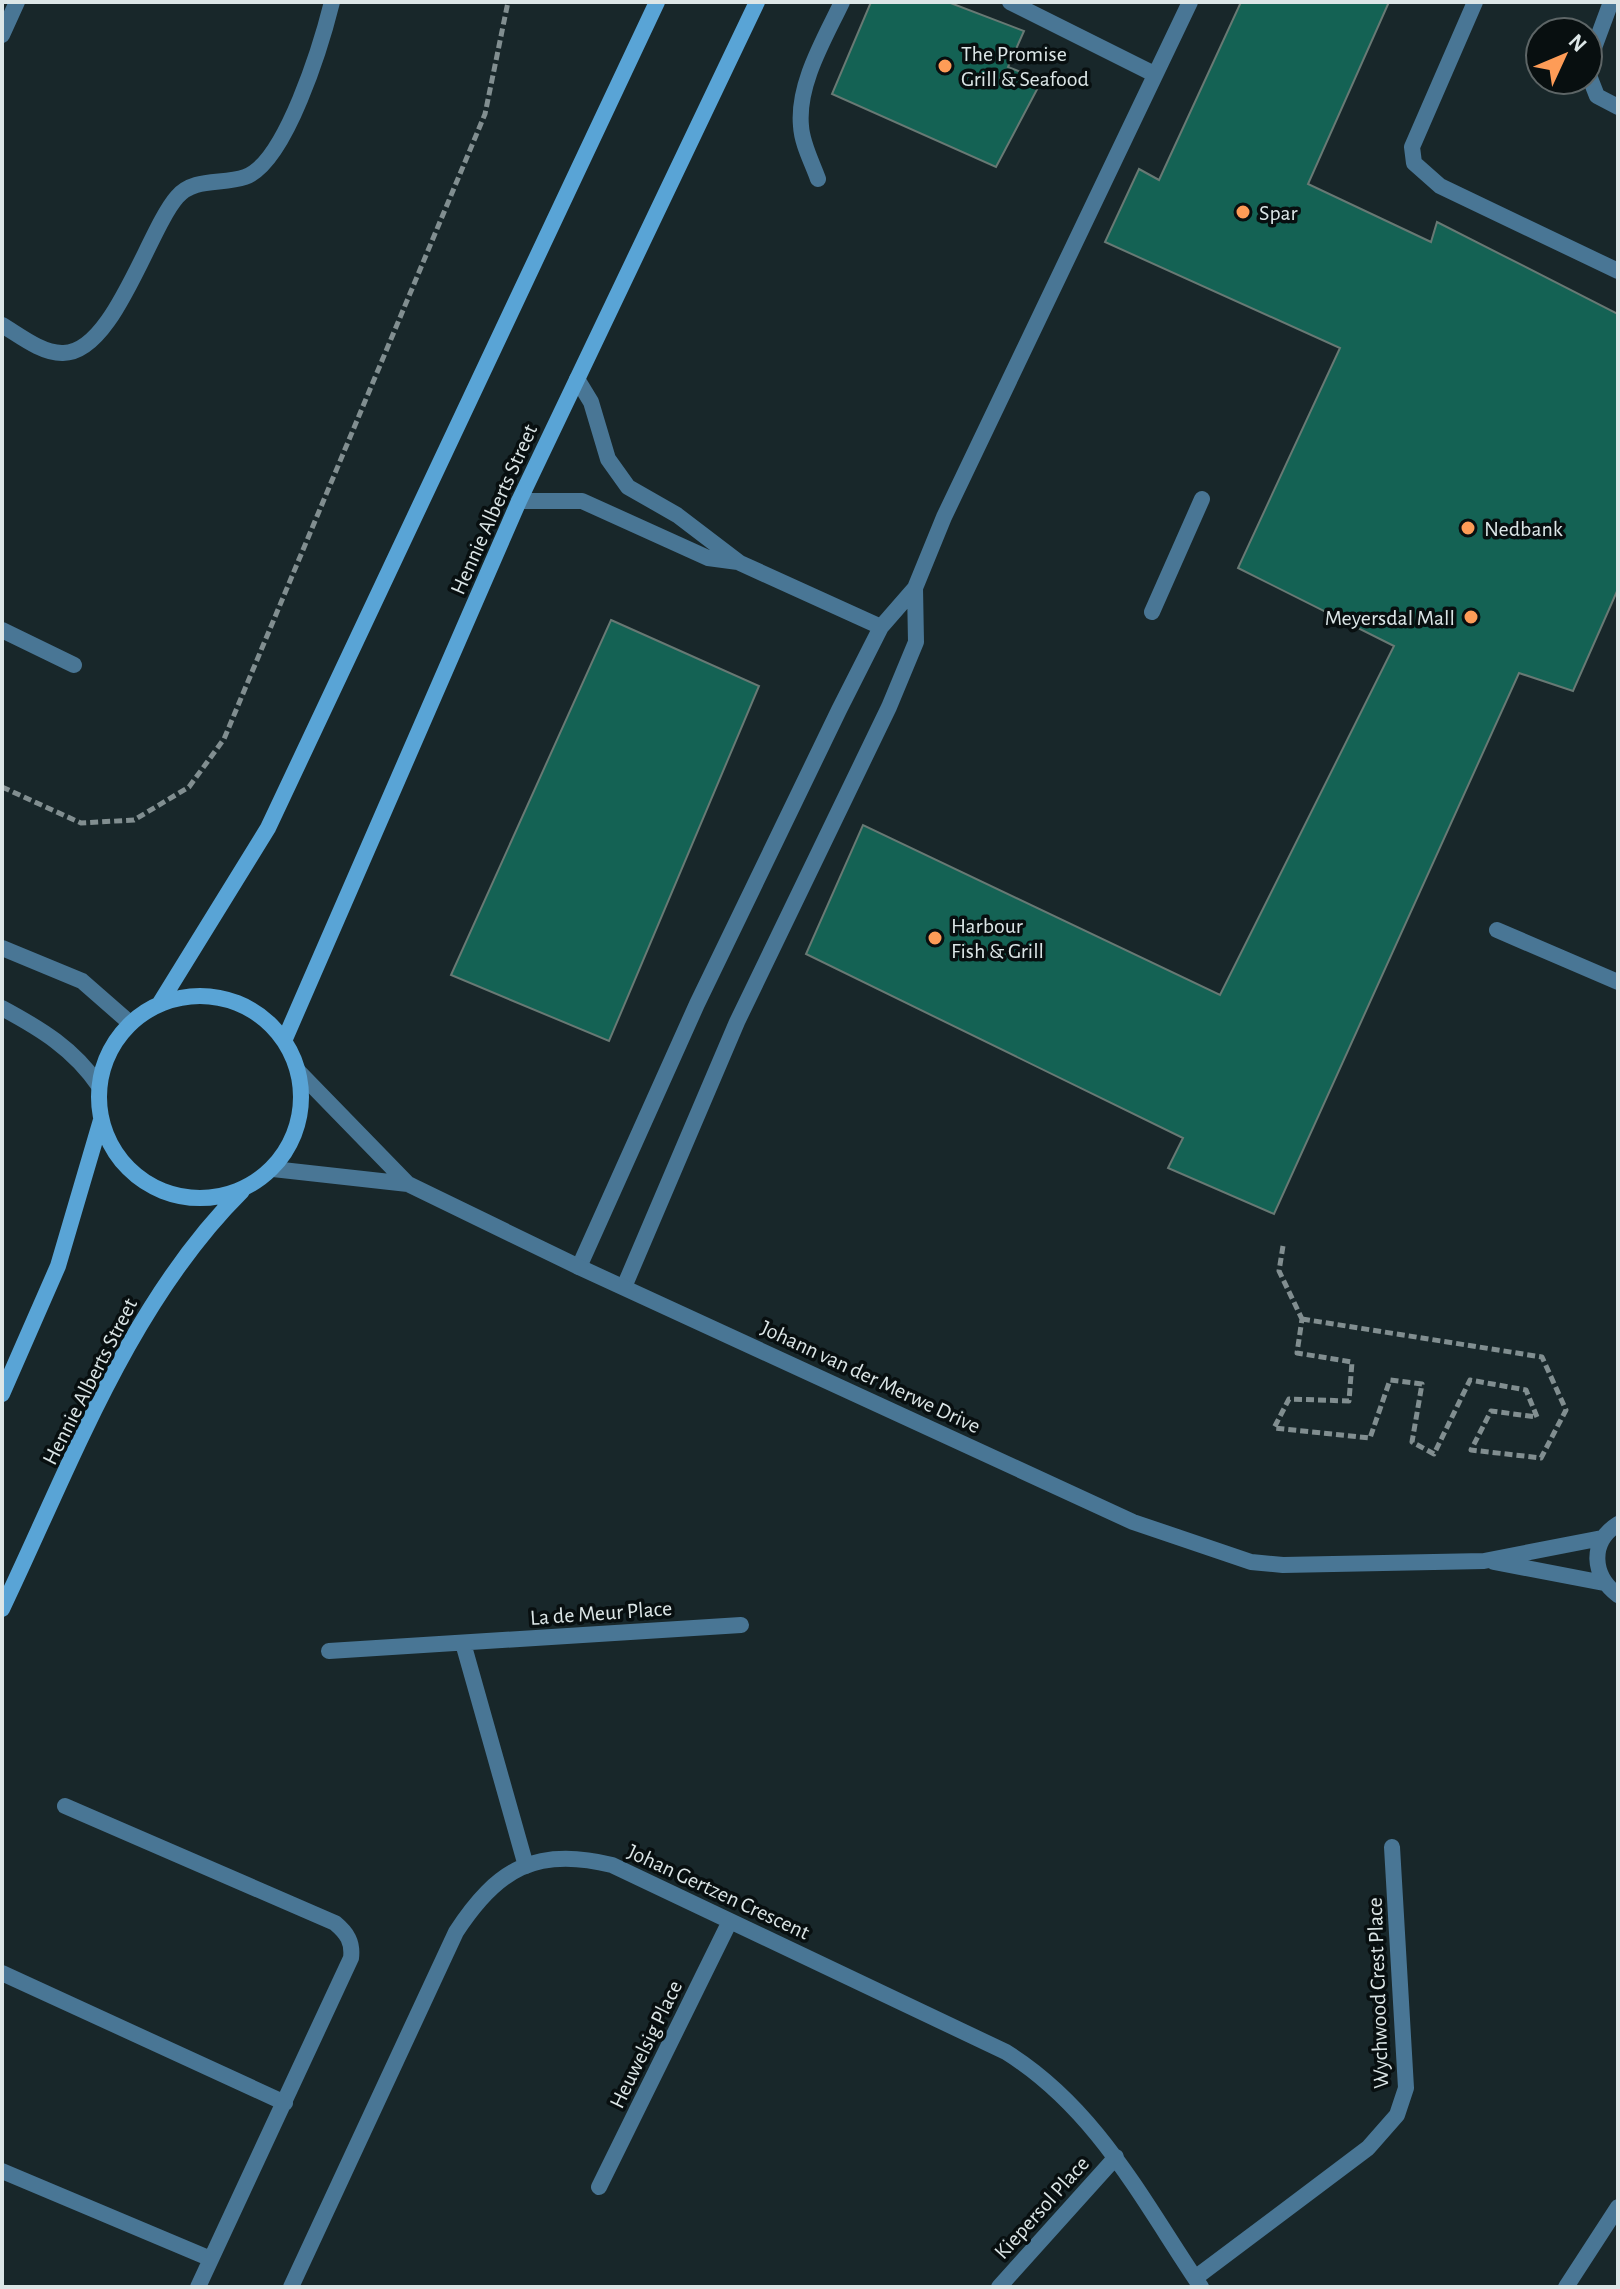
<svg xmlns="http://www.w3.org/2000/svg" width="1620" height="2289" viewBox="0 0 1620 2289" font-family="'Alegreya Sans',sans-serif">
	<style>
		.building { fill: #146254; stroke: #687974; stroke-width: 2 }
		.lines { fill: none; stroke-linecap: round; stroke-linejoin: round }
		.path { stroke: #818e90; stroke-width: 5; stroke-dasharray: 8 4; stroke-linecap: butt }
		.lane { stroke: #497695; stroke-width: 16 }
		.street { stroke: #497695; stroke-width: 16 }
		.secondary { stroke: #59a4d6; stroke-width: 16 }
		.poi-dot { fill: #fe9c57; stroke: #080f10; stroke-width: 3 }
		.labels { text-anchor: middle; stroke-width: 7; stroke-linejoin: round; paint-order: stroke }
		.poi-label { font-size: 22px; fill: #dce6e7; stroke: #080f10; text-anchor: start }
		.street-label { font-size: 22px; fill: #dce6e7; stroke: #080f10 }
	</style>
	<rect width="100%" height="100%" fill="#18272a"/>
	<path class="building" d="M871,2H948L1024,31L1008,67L1042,80L996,167L832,94Z
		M1241,2H1389L1308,184L1431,242L1437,222L1618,314V589L1573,691L1519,673L1274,1214L1168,1168L1183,1138L806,954L863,825L1220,995L1394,646L1238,568L1340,348L1105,242L1139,169L1159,180Z
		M611,620L759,686L609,1041L451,975Z"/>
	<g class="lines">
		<path class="path" d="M2,787L81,823L134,820L189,787L224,739L485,114L508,2
			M1283,1246L1279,1271L1302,1319
			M1302,1319L1542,1357L1566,1410L1541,1458L1471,1450L1491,1411L1537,1417L1526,1390L1470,1380L1434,1454L1412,1442L1422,1384L1390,1380L1370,1438L1274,1428L1289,1399L1349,1401L1352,1362L1297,1353Z"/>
		<path class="lane" d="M1010,2L1154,74
			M1475,2L1412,147L1414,163L1440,186L1618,271
			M1588,64L1611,2
			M1588,73L1597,96L1618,107
			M818,179C812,162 802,144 801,126C797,84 825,38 842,2
			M577,379L591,402L608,459L628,487L677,515L740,563L881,627
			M519,501H582L708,558L738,562
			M1152,612L1202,499
			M1497,930L1618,982
			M579,1267L697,1004L839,710L881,627L915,588L944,517L1190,2
			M624,1287L737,1022L889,707L916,642L915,588"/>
		<path class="street" d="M2,35L17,2
			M2,325C19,335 41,353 62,353C113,355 148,230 177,197C194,177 222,185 245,177C286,163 322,42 332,2
			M2,630L74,665
			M2,948L82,981L130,1023
			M2,1008C41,1029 74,1049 99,1086
			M299,1072L408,1184L579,1267L1133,1522L1251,1562L1283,1565L1484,1561L1602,1538
			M273,1169L408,1184
			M1618,1524C1589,1542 1592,1576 1618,1595
			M1494,1562L1604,1583
			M463,1643L526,1866
			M329,1651L741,1625
			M65,1806L335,1923C347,1933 353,1942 351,1958L198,2287
			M2,1973L285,2103
			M2,2171L211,2259
			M599,2187L730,1921
			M1195,2278L1368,2148L1397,2115L1406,2088L1392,1847
			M291,2287L456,1932C497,1869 536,1846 612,1865L1006,2052C1097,2109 1142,2200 1201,2287
			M999,2287L1116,2157
			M1566,2287L1618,2207"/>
		<path class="secondary" d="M99 1097a101 101 0 1 1 202 0a101 101 0 1 1-202 0Z
			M160,1003L268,828L657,2
			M284,1041L519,501L757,2
			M2,1394L58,1266L101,1120
			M2,1609C70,1467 129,1303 242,1191"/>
	</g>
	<g class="poi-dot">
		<circle cx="945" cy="66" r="8"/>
		<circle cx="1243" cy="212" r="8"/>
		<circle cx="1468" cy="528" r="8"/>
		<circle cx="1471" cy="617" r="8"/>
		<circle cx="935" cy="938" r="8"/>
	</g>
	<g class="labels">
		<g class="poi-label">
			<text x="961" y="61">The Promise<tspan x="961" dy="25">Grill &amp; Seafood</tspan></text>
			<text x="1259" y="220">Spar</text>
			<text x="1484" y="536">Nedbank</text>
			<text x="1455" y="625" text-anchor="end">Meyersdal Mall</text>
			<text x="951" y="933">Harbour<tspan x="951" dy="25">Fish &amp; Grill</tspan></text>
		</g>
		<g class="street-label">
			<text transform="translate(493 509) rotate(-66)" y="8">Hennie Alberts Street</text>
			<text transform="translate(871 1376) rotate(25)" y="8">Johann van der Merwe Drive</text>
			<text transform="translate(89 1381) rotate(-63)" y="8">Hennie Alberts Street</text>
			<text transform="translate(601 1612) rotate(-4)" y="8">La de Meur Place</text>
			<text transform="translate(719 1891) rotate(25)" y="8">Johan Gertzen Crescent</text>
			<text transform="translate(1377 1993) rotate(-92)" y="8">Wychwood Crest Place</text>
			<text transform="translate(645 2044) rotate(-64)" y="8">Heuwelsig Place</text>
			<text transform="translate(1041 2207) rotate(-48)" y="8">Kiepersol Place</text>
		</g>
	</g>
	<rect width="1620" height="2289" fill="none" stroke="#dce6e7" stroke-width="8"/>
	<g transform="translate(1564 56) rotate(46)"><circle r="38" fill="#080f10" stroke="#5d6566" stroke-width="2"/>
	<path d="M0-6L14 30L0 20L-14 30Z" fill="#fe9c57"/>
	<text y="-12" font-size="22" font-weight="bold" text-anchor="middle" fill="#dce6e7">N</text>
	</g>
</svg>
